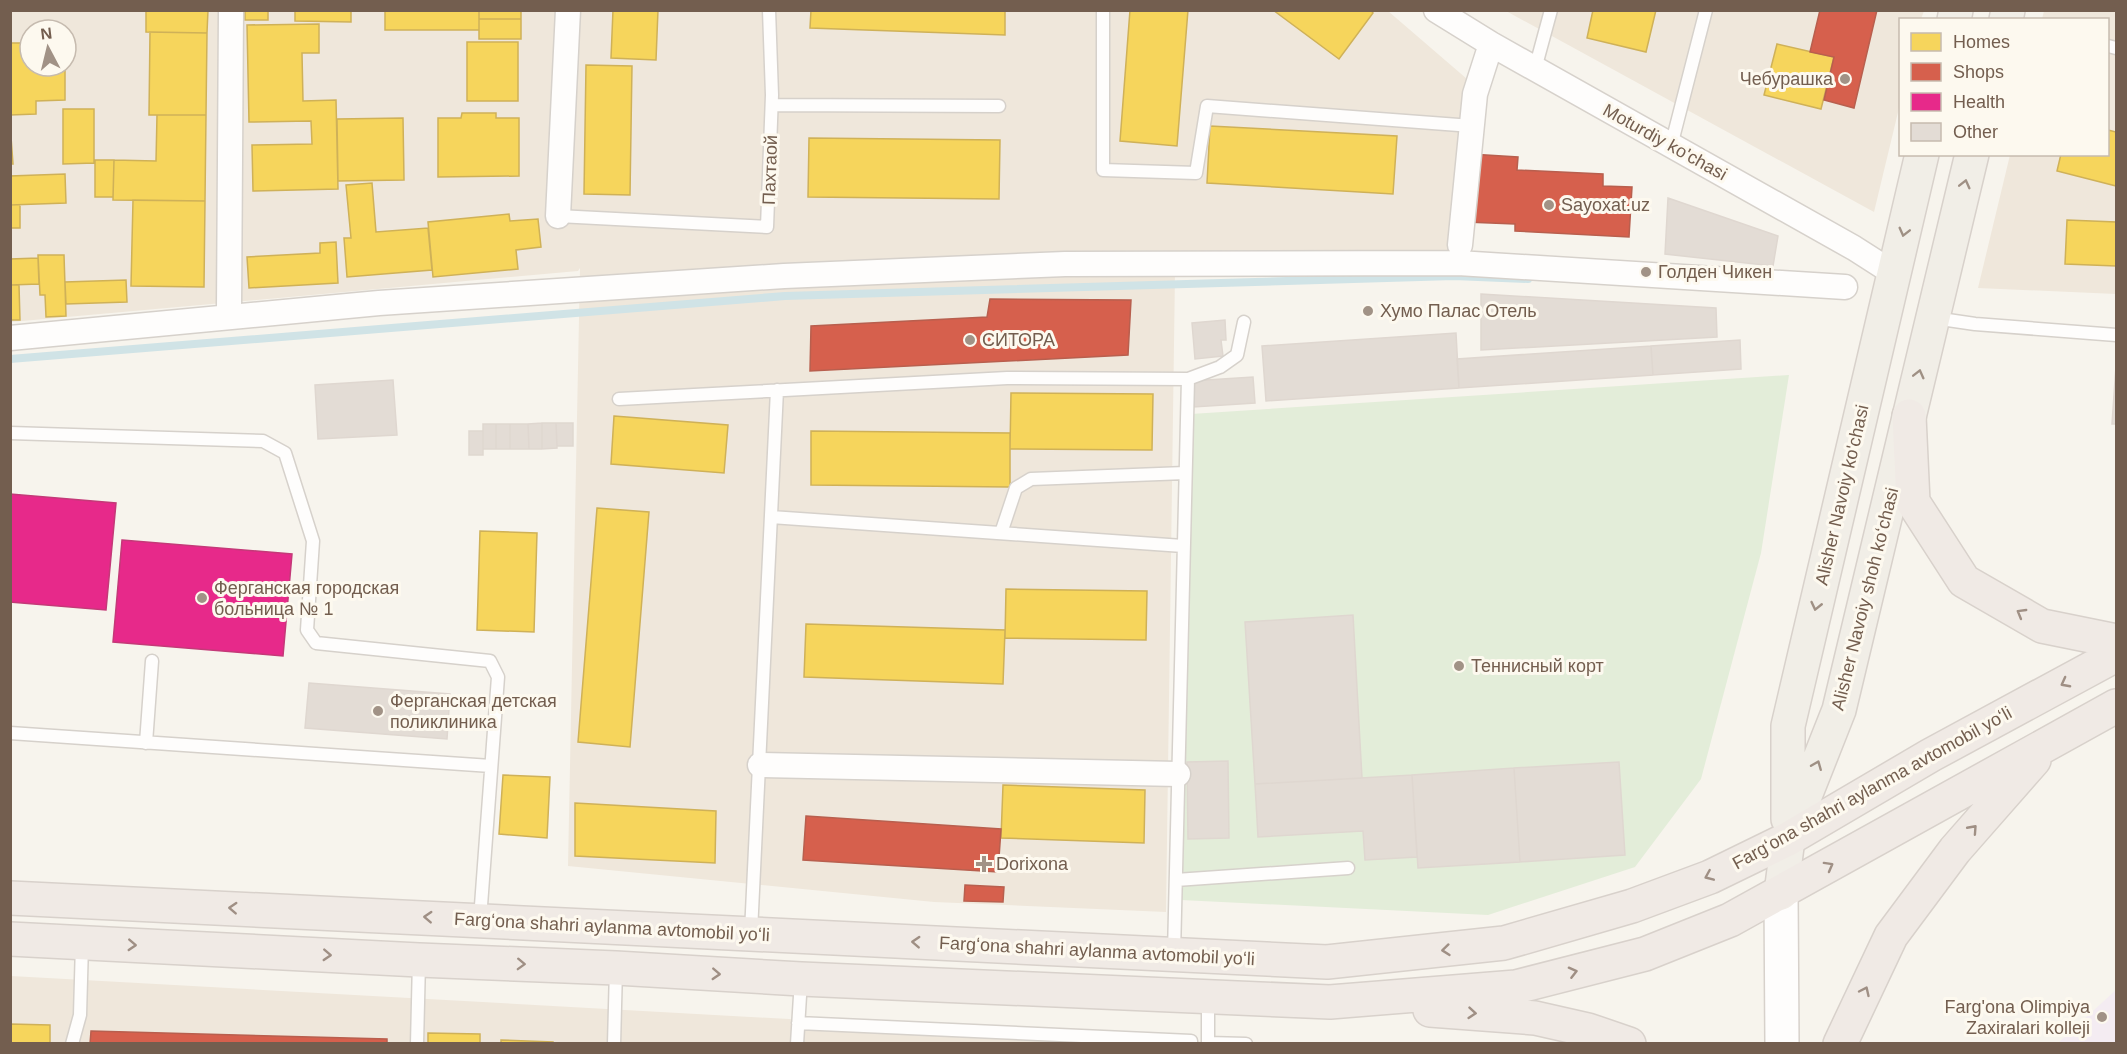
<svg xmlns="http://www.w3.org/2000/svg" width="2127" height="1054" viewBox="0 0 2127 1054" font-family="Helvetica,sans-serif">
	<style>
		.residential { fill: #efe7db; fill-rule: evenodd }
		.education { fill: #f4ecf2 }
		.green { fill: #e3edd9 }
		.homes { fill: #f6d55c; stroke: #cfb158; stroke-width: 1.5 }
		.shops { fill: #d6604d; stroke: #b85f4e; stroke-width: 1.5 }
		.health { fill: #e7298a; stroke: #c43978; stroke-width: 1.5 }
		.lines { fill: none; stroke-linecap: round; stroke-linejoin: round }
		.stream { stroke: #d0e3e6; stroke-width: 8 }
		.building { fill: #e3dcd5; stroke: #dfd7d0; stroke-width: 1.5 }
		.lane-casing { stroke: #d6d1cb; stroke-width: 15 }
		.street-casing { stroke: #d6d1cb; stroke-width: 27 }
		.secondary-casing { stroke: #d7d1cb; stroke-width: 36 }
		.primary-casing { stroke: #d8d1cb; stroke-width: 36 }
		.highway-casing { stroke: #d8d1cb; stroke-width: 36 }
		.lane { stroke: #fefdfc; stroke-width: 12 }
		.street { stroke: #fefdfc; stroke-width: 24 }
		.secondary { stroke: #fefdfc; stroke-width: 33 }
		.primary { stroke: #f1eee7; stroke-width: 33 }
		.highway { stroke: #f0eae5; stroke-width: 33 }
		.oneway { stroke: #9f9084 }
		.oneway2 { stroke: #9f8f84 }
		.poi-dot { fill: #a19286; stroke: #fdf9ef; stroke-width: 2 }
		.labels { text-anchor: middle; stroke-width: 6; stroke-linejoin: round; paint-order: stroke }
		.poi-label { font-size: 18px; fill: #735e4f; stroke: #fdf9ef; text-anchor: start }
		.street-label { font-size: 18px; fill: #735e4f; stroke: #fdf9ef }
	</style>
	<rect width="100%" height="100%" fill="#f7f4ed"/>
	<path class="residential" d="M10,11H1388L1467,79L1451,250L1175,273L1166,912L934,902L568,866L580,268L578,271L11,322ZM30,30H66V66H30Z
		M1506,11H1924L1921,19L1900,20V104L1874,212Z
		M2044,11H2116V294L1978,288L2010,155L2108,154V20L2042,19Z
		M11,976L1222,1043H11Z"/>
	<path class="education" d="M2116,990V1043H2058Z"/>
	<path class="green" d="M1789,375L1761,553L1701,779L1635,867L1488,915L1181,900L1191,414Z"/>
	<path class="homes" d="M146,10H208L207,33L146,32Z
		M245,10H268V20H245Z
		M295,10H351V22L295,21Z
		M385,10H479V30H385Z
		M479,10H521V19H479Z
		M613,10H658L656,60L611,58Z
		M811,10H1005V35L810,28Z
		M1130,10H1188L1177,146L1120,141Z
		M1273,10H1371L1373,13L1339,59Z
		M1593,10H1656L1646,52L1587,38Z
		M479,19H521V39H479Z
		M319,24V53H302L303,101L336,100L338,189L253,191L252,145L312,144L311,121L249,122L247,25Z
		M150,32L207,33L206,115H149Z
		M467,42H518V101H467Z
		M10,43H30V66H65V100L36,101V114L10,115Z
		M1777,44L1834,57L1821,109L1764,95Z
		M586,65L632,66L630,195L584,194Z
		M63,109H94V163L63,164Z
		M462,113H496V118H519V176L438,177V118H461Z
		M157,115H206L205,201L113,200L114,160L156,161Z
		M403,118L404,180L338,181L337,119Z
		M10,123L13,164H10Z
		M1210,126L1397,136L1393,194L1207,183Z
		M2108,130L2116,132V186L2057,171L2061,154H2108Z
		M809,138L1000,140L999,199L808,197Z
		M95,160H114L113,197H95Z
		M65,174L66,203L10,205V176Z
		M372,183L376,232L428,228L432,270L347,277L344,238H351L346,185Z
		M133,200L205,201L204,287L131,286Z
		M10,205H20V228H10Z
		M509,214L510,221L538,219L541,247L516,250L518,269L433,277L428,222Z
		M2067,220L2116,222V266L2065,264Z
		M336,242L338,283L249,288L247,257L320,253V243Z
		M38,255H64L66,316L46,317L45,295H40Z
		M38,258L39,284L10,285V259Z
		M126,280L127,302L66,304L65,282Z
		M10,285H19L20,320H10Z
		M1011,393L1153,394L1152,450L1010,449Z
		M614,416L728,425L724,473L611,464Z
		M811,431L1010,433V487L811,485Z
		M597,508L649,512L630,747L578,742Z
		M480,531L537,533L534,632L477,630Z
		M1006,589L1147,591L1146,640L1005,638Z
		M806,624L1005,630L1003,684L804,677Z
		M503,775L550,777L547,838L499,834Z
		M1003,785L1145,790L1144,843L1001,838Z
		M575,803L716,811L715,863L575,856Z
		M10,1024L50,1025V1044H10Z
		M428,1033L480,1034V1044H428Z
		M501,1040L553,1042V1044H501Z"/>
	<path class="shops" d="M1820,10H1877L1854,108L1824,100L1834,57L1810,52Z
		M1470,154L1518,157L1517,170L1603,174V186L1632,187L1629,237L1515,231V224L1466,222Z
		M990,299L1131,300L1128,355L810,371L811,326L987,317Z
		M806,816L1001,829L998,872L803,860Z
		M965,885L1004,887L1003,902L964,901Z
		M91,1031L387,1039V1044H90Z"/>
	<path class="health" d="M10,494L116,503L106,610L10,602Z
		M122,540L292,554L283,656L113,642Z"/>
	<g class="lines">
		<path class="stream" d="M10,359L785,296L1454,276L1528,279"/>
	</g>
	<path class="building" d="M1668,198L1778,236L1773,266L1665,254Z
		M1481,294L1716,308L1717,337L1481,350Z
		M1225,320L1226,340H1221L1223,356L1195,359L1192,323Z
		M1456,333L1459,388L1266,401L1262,346Z
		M1740,340L1741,369L1653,375L1651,346Z
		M1651,346L1653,375L1459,388L1457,359Z
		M2116,366V424H2112Z
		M1253,377L1255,403L1193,407L1191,381Z
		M393,380L397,435L318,439L315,385Z
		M542,423V449H529L528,424Z
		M542,423H556L557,448L542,449Z
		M556,423H573V446H557Z
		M483,424H496V449H483Z
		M496,424H510V449H496Z
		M510,424H528L529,449H510Z
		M469,431H483V455H469Z
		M1353,615L1362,778L1255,784L1245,622Z
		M309,683L450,694L447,739L305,728Z
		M1228,761L1229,838L1188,839L1187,762Z
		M1619,762L1625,855L1520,862L1514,768Z
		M1514,768L1520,862L1418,868L1412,775Z
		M1412,775L1417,857L1365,860L1363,831L1258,837L1255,784Z"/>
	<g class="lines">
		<defs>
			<path id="lane" d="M1103,10V170L1196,173L1207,106L1472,126
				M2108,46L2116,48
				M1535,69L1551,10
				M772,105L999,106
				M1671,146L1706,10
				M558,216L767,227L772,95L769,10
				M1934,318L1975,324L2116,335
				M1188,379L1220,367L1237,355L1244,322
				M619,399L1007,378L1188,379L1174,953
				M10,433L263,441L285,453L313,541L307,630L316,643L490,661L498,677L480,919
				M771,517L1183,546
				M1001,533L1016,488L1031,479L1185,473
				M10,733L491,766
				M146,743L152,661
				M1176,880L1348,868
				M751,932L777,390
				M1208,998V1043L1246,1044
				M798,1023L1191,1041V1044
				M72,1044L80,1015L82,944
				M417,1044L419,961
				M614,1044L616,969
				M797,1044L801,980"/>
			<path id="street" d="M1436,10L1491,44L1854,248L1893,273
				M558,216L568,10
				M1460,245L1475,94L1491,44
				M229,309L231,10
				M10,338L379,303L784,276L1065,264L1458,263L1845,287
				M760,765L1178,774"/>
			<path id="secondary" d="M1781,893L1782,1044"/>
			<path id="primary" d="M1954,20L1956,10
				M2006,20L2008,10
				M1788,819V726L1922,154
				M1781,893L1788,839L1839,710L1972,154"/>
			<path id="highway" d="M1909,416L1913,502L1964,581L2042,626L2116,641
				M10,898L1327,962L1504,943L1632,906L1710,877L1788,839L1931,755L2116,655
				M10,939L419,960L616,968L801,979L1330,1002L1516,987L1645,954L1730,920L2116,706
				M1430,1010L1535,1018L1588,1030L1629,1044
				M1840,1044L1891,936L1955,850L2034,760"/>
		</defs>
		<use href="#lane" class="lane-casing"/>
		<use href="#street" class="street-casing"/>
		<use href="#secondary" class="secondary-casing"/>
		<use href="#primary" class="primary-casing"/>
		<use href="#highway" class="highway-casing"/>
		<use href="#lane" class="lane"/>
		<use href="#street" class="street"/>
		<use href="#secondary" class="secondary"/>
		<use href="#primary" class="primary"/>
		<use href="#highway" class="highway"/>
	</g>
	<defs><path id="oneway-chevron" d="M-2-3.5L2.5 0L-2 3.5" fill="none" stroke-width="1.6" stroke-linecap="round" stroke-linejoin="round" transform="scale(1.5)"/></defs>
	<g class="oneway">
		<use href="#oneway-chevron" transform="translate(1965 184) rotate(-76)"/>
		<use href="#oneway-chevron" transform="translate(1904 232) rotate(104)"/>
		<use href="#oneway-chevron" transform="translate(1919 374) rotate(-76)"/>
		<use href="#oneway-chevron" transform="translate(1816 606) rotate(103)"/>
		<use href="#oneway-chevron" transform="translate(1817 765) rotate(-68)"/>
	</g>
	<g class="oneway2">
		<use href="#oneway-chevron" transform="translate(2021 613) rotate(-150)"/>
		<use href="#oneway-chevron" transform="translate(2065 683) rotate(152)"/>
		<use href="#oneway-chevron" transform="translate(1973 829) rotate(-48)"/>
		<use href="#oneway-chevron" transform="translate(1829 866) rotate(-29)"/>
		<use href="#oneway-chevron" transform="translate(1709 876) rotate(157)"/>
		<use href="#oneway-chevron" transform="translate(233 908) rotate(-177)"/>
		<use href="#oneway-chevron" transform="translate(428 917) rotate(-177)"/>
		<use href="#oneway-chevron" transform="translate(916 942) rotate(-177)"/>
		<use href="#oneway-chevron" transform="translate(132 945) rotate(3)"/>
		<use href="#oneway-chevron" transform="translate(1446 950) rotate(174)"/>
		<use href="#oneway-chevron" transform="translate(327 955) rotate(3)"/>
		<use href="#oneway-chevron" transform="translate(521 964) rotate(2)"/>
		<use href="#oneway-chevron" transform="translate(1573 972) rotate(-14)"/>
		<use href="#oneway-chevron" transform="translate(716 974) rotate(3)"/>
		<use href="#oneway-chevron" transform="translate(1865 991) rotate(-65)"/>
		<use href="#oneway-chevron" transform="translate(1472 1013) rotate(5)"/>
	</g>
	<g class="poi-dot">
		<circle cx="1845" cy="79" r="6"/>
		<circle cx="1549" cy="205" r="6"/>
		<circle cx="1646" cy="272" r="6"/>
		<circle cx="1368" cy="311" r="6"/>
		<circle cx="970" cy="340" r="6"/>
		<circle cx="202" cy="598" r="6"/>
		<circle cx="1459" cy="666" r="6"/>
		<circle cx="378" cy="711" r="6"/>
		<path d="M981 855h6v6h6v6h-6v6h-6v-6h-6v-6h6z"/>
		<circle cx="2102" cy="1017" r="6"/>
	</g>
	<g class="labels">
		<g class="poi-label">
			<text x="1833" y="85" text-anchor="end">Чебурашка</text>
			<text x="1561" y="211">Sayoxat.uz</text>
			<text x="1658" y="278">Голден Чикен</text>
			<text x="1380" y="317">Хумо Палас Отель</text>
			<text x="982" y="346">СИТОРА</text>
			<text x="214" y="594">Ферганская городская<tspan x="214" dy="21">больница № 1</tspan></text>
			<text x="1471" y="672">Теннисный корт</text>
			<text x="390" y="707">Ферганская детская<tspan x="390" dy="21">поликлиника</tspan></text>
			<text x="996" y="870">Dorixona</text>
			<text x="2090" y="1013" text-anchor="end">Farg'ona Olimpiya<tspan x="2090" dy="21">Zaxiralari kolleji</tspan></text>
		</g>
		<g class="street-label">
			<text transform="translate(1665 142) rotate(29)" y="6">Moturdiy ko'chasi</text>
			<text transform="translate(770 170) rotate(-88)" y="6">Пахтаой</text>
			<text transform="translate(1842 495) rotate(-77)" y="6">Alisher Navoiy ko'chasi</text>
			<text transform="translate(1865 599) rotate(-76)" y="6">Alisher Navoiy shoh koʻchasi</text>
			<text transform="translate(1872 788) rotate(-29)" y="6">Fargʻona shahri aylanma avtomobil yoʻli</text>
			<text transform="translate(612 927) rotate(3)" y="6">Fargʻona shahri aylanma avtomobil yoʻli</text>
			<text transform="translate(1097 951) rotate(3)" y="6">Fargʻona shahri aylanma avtomobil yoʻli</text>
		</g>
	</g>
	<rect width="2127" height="1054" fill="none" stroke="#735e4f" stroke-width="24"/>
	<rect x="1899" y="18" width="210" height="138" fill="#fdf9ef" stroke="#c6bbaf" stroke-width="1.5"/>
	<rect x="1911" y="33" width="30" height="18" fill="#f6d55c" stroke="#c6bbaf" stroke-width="1.5"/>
	<text x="1953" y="48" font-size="18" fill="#735e4f">Homes</text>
	<rect x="1911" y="63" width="30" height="18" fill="#d6604d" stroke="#c6bbaf" stroke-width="1.5"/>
	<text x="1953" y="78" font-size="18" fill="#735e4f">Shops</text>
	<rect x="1911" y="93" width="30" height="18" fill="#e7298a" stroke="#c6bbaf" stroke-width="1.5"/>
	<text x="1953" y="108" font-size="18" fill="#735e4f">Health</text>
	<rect x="1911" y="123" width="30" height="18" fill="#e3dcd5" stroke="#c6bbaf" stroke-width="1.5"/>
	<text x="1953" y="138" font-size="18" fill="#735e4f">Other</text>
	<g transform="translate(48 48) rotate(353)"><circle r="28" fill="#fdf9ef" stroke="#c6bbaf" stroke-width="1.5"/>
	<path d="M0-4.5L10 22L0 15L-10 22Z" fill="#a19286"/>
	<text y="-9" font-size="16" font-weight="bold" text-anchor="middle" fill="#735e4f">N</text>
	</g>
</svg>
